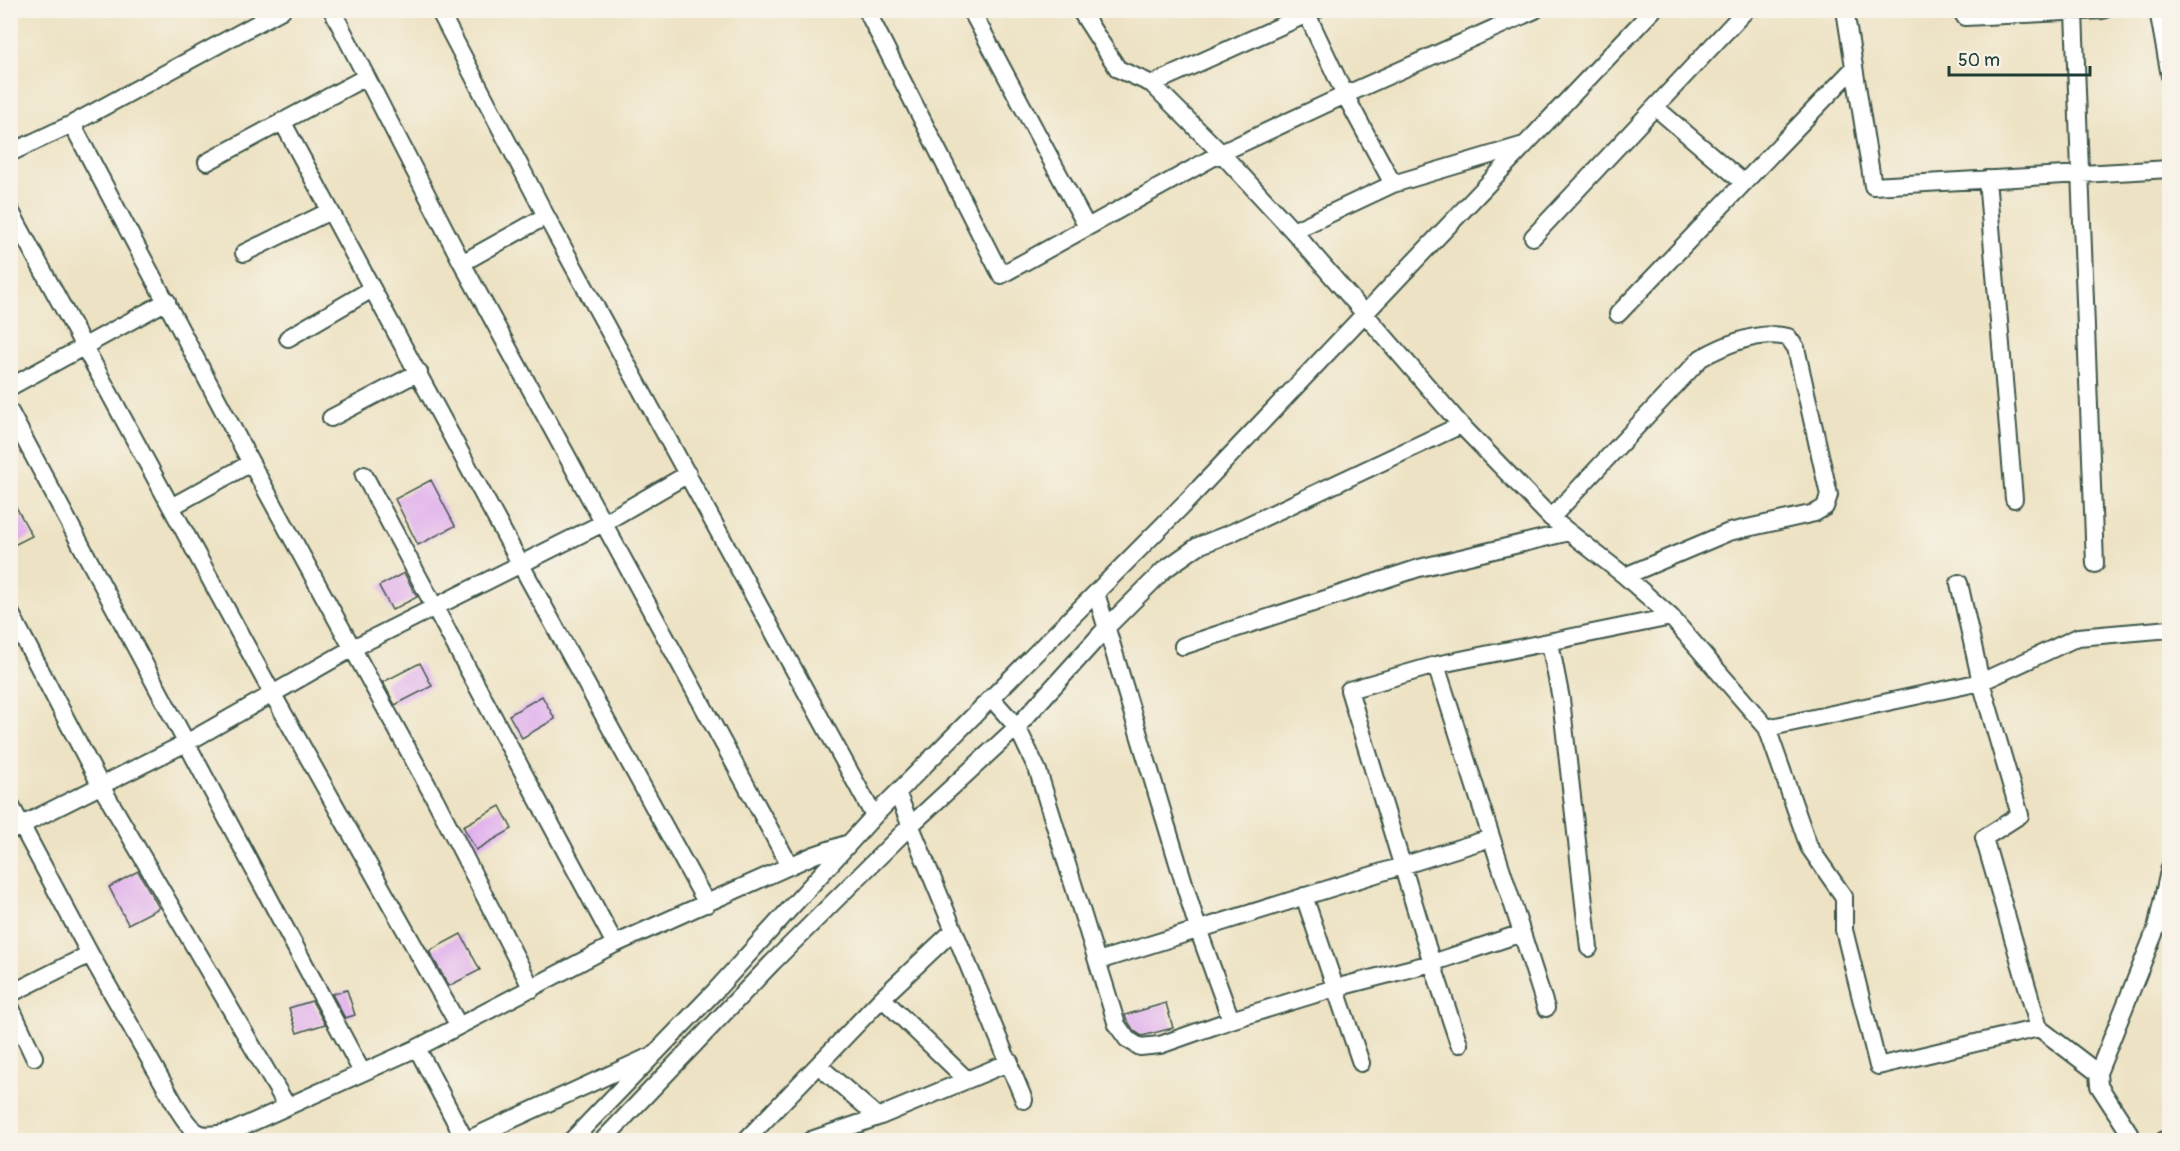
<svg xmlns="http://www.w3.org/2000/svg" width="2180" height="1151" viewBox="0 0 2180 1151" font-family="Pangolin,sans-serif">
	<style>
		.building { fill: #e0afed }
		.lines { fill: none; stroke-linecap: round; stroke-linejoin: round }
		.street-casing { stroke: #3e5649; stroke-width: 20 }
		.street { stroke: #fff; stroke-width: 16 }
	</style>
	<rect width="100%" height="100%" fill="#f7f3e8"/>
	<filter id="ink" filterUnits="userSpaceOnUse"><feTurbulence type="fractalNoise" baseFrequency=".0167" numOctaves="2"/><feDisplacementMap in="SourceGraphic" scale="12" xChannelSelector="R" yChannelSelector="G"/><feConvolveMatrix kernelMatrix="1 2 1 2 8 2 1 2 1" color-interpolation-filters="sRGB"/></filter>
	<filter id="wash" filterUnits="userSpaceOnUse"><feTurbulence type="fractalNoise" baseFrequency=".008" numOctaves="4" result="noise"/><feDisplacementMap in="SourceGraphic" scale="24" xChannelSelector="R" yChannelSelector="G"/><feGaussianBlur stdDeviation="1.35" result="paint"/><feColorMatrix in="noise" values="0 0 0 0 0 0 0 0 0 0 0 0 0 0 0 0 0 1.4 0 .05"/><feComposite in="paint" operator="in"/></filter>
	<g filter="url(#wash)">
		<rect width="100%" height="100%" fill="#ede2c3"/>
		<g id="blocks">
			<path class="building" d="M431,480L455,526L418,545L395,499Z
				M10,496L32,536L10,547Z
				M404,573L417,597L392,610L379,586Z
				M420,663L432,686L395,705L383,682Z
				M542,696L555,719L522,738L509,715Z
				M500,806L512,829L476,850L463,826Z
				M138,871L159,908L128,924L109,887Z
				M461,934L480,970L449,986L429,951Z
				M347,990L355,1015L345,1018L332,994Z
				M312,1001L325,1024L297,1033L289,1008Z
				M1166,1003L1173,1028L1142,1036L1134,1031L1127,1020L1125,1015Z"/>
		</g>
	</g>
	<g filter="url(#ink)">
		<use href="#blocks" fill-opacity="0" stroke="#3e5649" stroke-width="1.5"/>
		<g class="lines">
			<defs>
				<path id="street" d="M332,10L462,263L790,866
					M439,10L546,216L874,816
					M878,10L869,15L1001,275L1221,153L1152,84L1316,10
					M971,10L1087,227
					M1080,10L1118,69L1152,84
					M1305,10L1345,95L1393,184
					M1845,10L1873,186L2170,169
					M1961,10L1965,17L2103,10
					M2158,10L2170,76
					M2074,12L2095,564
					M1655,107L1744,183
					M282,121L521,565L707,904
					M72,124L251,463L435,799L532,989
					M10,153L72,124L282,10
					M207,162L366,77
					M1987,179L2014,499
					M10,210L272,693L459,1026
					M1293,231L1393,184L1524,145
					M1533,237L1746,10
					M244,253L330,211
					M462,263L546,216
					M1618,314L1854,68
					M288,338L372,289
					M10,387L167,301
					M10,412L362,1072
					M331,418L419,372
					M364,475L615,944
					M171,507L251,463
					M1551,518L1701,358C1726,344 1758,330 1788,337L1796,348L1829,495L1825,507L1815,513L1729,532L1625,576
					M1959,583L1981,682L2078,637L2170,629
					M1096,593L1198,929L1231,1020
					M10,612L101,786L287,1106
					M1671,617L1767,728L1981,682L2020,815L1984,838L2039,1028L2098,1073
					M1550,643L1561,699L1589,948
					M1183,646L1419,568L1569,532
					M1436,665L1546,1008
					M992,699L1017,727L1038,771L1117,1025L1127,1039L1140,1047L1160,1045L1231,1020L1335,988L1432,963L1522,933
					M1767,728L1809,847L1844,897V930L1878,1066L2039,1028
					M898,795L1024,1100
					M10,804L90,954L179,1111C196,1138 202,1138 233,1131L417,1048L615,944L814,855L846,844
					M10,831L188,742L353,648L605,522L688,474
					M1304,896L1361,1063
					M1098,961L1491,838
					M10,994L90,954
					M882,998L967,1080
					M10,1006L34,1057
					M1459,1044L1432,963L1349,690L1436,665L1671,617L1625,576L1551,518L1461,425L1293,231L1221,153L1345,95L1535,10
					M417,1048L465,1140
					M818,1065L878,1117
					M467,1140L646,1058
					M572,1140L716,990L874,816L1187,501L1653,10
					M603,1140L772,963L911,825L1017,727L1108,626L1164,570L1198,546L1231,533L1461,425
					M746,1140L882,998L954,930
					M811,1140L878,1117L1010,1062
					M2134,1140L2099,1086L2098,1073L2156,929L2170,867
					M2164,1140L2170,1138"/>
			</defs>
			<use href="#street" class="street-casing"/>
			<use href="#street" class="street"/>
		</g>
	</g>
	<rect width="2180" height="1151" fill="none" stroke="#f7f3e8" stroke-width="36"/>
	<path d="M1949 66v9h141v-9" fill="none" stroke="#1f3d34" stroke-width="3"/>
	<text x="1958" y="66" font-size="18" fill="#1f3d34" stroke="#f7f3e8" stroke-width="4.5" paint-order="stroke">50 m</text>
</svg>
